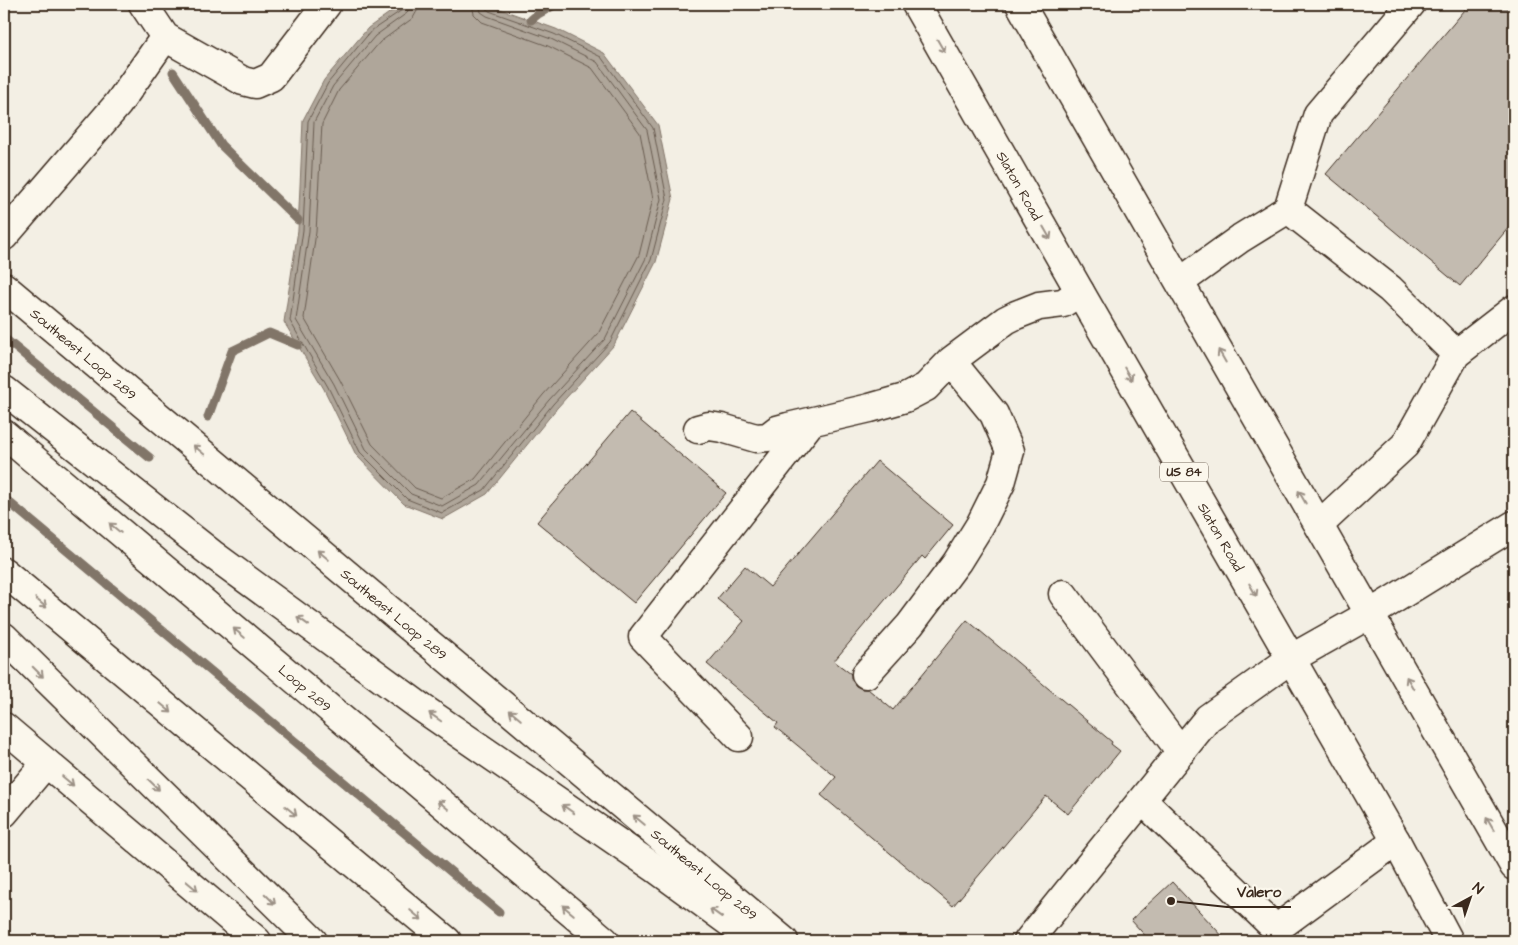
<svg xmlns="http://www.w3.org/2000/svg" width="1518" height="945" viewBox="0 0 1518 945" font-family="'Architects Daughter',sans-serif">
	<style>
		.water { fill: #afa69a; stroke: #817468 }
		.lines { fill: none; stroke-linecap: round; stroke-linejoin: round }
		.shore { stroke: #695c50; stroke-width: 1 }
		.stream { stroke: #817468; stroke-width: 9 }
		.building { fill: #c3bbb0; stroke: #3b2a1e }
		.minor-casing { stroke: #3b2a1e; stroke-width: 31 }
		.major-casing { stroke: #3b2a1e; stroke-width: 31 }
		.highway-casing { stroke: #3b2a1e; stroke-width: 31 }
		.minor { stroke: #fbf7ec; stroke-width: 28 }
		.major { stroke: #fbf7ec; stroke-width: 28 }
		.highway { stroke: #fbf7ec; stroke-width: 28 }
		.oneway { stroke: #9b9085 }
		.labels { text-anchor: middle; stroke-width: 4.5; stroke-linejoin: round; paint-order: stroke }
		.shield { fill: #fbf7ec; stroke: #75685c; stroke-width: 1 }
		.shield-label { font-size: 12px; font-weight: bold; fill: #3b2a1e }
		.street-label { font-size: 14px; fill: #3b2a1e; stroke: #fbf7ec }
		.leader { fill: none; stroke: #3b2a1e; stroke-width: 2 }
		.callout-dot { fill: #3b2a1e; stroke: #fbf7ec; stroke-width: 2 }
		.callout-label { font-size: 15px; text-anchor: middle; font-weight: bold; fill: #3b2a1e; stroke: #fbf7ec; stroke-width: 4.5; stroke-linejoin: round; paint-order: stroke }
	</style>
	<rect width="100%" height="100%" fill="#f3efe4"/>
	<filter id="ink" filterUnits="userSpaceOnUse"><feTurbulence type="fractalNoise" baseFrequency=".02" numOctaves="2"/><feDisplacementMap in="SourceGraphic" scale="10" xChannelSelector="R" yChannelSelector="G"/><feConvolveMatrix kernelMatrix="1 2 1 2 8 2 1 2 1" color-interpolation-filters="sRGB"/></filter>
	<g filter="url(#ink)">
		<path class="water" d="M402,4H482L497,8L556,29L604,53L658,125L673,199L656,262L614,345L557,408L487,494L443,519L404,504L356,455L324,389L284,322L298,230L303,120L324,80L368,28Z"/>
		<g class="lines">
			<path class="shore" d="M404,4L402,10L371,31L328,83L308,121L303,230L290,321L328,387L360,452L407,499L442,513L484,490L553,404L610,342L651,260L667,199L653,128L601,57L554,34L489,11L486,8V4
				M410,4L407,13L375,36L333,86L314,122L309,231L296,320L334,384L366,449L411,494L442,506L479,485L549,400L605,339L646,258L661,199L647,130L597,62L551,39L487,16L481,12L479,4
				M418,4L417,11L413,18L380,42L339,90L322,124L316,232L304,318L340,380L372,444L415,488L441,498L475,479L543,395L598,334L639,255L653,199L640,133L592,68L548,46L482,22L474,14L472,4"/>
			<path class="stream" d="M531,20L538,14L556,4
				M173,72L221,145L298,220
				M4,338L150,458
				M208,417L232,351L269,333L298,345
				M4,498L499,912"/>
		</g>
		<path class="building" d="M1470,4H1514V221L1460,286L1326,174Z
			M630,412L726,493L634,603L537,522Z
			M877,461L953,525L925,559L922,556L834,661L851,674V679L856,686L862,689H868L893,710L967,620L1112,742L1111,744L1120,751L1068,814L1046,796L953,906L821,795L836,777L775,727L778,723L707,664L744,621L717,599L745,566L770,587Z
			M1172,882L1227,941H1150L1131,920Z"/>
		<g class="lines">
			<defs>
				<path id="minor" d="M143,4L165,37L243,81L255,84L271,77L327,4
					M1288,209L1318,114L1411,4
					M4,236L118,104L165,37
					M1180,282L1241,238L1288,209L1390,289L1456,354L1405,445L1319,525
					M1456,354L1514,309
					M698,429L709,426L722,428L756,438L768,437L777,430L788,427L870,408L905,398L926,387L951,361L1006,320L1016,315L1039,306L1063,303L1080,292
					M1063,594L1181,752
					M1370,614L1514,525
					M866,674L910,625L957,562L980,525L1001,483L1010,451L994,414L951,361
					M739,737L643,637L811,422
					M1142,800L1276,929L1396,841
					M4,813L46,763
					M1028,941L1208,718L1292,658"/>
				<g id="major">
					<path id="s1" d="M4,287L784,941"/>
					<path d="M4,727L257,941"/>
				</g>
				<g id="highway">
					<path id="s2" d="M916,4L1080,292L1396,841L1449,941"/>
					<path d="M1020,4L1514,866"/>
					<path d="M4,390L212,554L422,708L655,868L755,941"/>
					<path id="s3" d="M4,434L605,941"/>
					<path d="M4,572L447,941"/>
					<path d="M4,637L313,941"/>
					<path d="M1292,658L1370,614"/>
				</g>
			</defs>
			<use href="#minor" class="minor-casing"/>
			<use href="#major" class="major-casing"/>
			<use href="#highway" class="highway-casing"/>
			<use href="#minor" class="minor"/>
			<use href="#major" class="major"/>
			<use href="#highway" class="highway"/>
		</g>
		<defs><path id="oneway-shaft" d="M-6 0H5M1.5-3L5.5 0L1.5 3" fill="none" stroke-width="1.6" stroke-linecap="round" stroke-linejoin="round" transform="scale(1.25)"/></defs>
		<g class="oneway">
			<use href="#oneway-shaft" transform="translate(941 46) rotate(60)"/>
			<use href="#oneway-shaft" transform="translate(1047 233) rotate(60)"/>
			<use href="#oneway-shaft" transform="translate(1222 356) rotate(-120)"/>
			<use href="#oneway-shaft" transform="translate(1128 374) rotate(60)"/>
			<use href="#oneway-shaft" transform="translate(199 450) rotate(-140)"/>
			<use href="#oneway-shaft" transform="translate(1302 497) rotate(-120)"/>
			<use href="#oneway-shaft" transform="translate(115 528) rotate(-140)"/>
			<use href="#oneway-shaft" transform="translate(323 555) rotate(-140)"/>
			<use href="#oneway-shaft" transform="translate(1253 590) rotate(60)"/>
			<use href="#oneway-shaft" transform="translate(41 603) rotate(40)"/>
			<use href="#oneway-shaft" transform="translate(303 621) rotate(-144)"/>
			<use href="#oneway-shaft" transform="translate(239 633) rotate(-140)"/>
			<use href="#oneway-shaft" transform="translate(38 672) rotate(45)"/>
			<use href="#oneway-shaft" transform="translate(1410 683) rotate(-120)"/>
			<use href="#oneway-shaft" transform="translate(166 708) rotate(40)"/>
			<use href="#oneway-shaft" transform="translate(515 715) rotate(-140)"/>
			<use href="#oneway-shaft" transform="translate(435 717) rotate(-145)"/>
			<use href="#oneway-shaft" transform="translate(68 781) rotate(40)"/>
			<use href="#oneway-shaft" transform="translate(154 785) rotate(44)"/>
			<use href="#oneway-shaft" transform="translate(443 805) rotate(-140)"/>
			<use href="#oneway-shaft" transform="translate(568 809) rotate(-145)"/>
			<use href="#oneway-shaft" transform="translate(291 811) rotate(40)"/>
			<use href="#oneway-shaft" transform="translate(639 820) rotate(-140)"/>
			<use href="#oneway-shaft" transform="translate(1490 824) rotate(-120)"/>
			<use href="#oneway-shaft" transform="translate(192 886) rotate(40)"/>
			<use href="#oneway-shaft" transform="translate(270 899) rotate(45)"/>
			<use href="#oneway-shaft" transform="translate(568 910) rotate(-140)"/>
			<use href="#oneway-shaft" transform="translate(716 913) rotate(-144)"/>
			<use href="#oneway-shaft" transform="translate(416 915) rotate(40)"/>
		</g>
	</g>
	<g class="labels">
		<rect class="shield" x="1160" y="462.5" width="48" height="19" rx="4"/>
		<g class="shield-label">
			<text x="1184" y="476">US 84</text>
		</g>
		<g class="street-label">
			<text dy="5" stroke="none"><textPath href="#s2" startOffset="209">Slaton Road</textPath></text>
			<text dy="5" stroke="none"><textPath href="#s1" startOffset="104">Southeast Loop 289</textPath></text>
			<text dy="5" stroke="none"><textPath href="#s2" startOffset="614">Slaton Road</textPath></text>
			<text dy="5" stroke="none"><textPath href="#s1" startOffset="509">Southeast Loop 289</textPath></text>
			<text dy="5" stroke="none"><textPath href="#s3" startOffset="394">Loop 289</textPath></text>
			<text dy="5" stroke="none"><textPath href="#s1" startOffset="914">Southeast Loop 289</textPath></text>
		</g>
	</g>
	<path class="leader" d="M1171 901L1227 907H1291"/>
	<circle class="callout-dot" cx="1171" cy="901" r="5"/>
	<g class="callout-label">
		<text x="1259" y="897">Valero</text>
	</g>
	<rect width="1518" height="945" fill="none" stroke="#fbf7ec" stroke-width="20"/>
	<rect x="10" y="10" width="1498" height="925" fill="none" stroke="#3b2a1e" stroke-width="2" filter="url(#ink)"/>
	<g transform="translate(1470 898) rotate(40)" stroke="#fbf7ec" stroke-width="4" paint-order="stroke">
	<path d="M0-4L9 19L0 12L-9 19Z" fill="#3b2a1e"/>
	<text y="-8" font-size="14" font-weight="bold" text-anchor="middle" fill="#3b2a1e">N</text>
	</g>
</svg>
